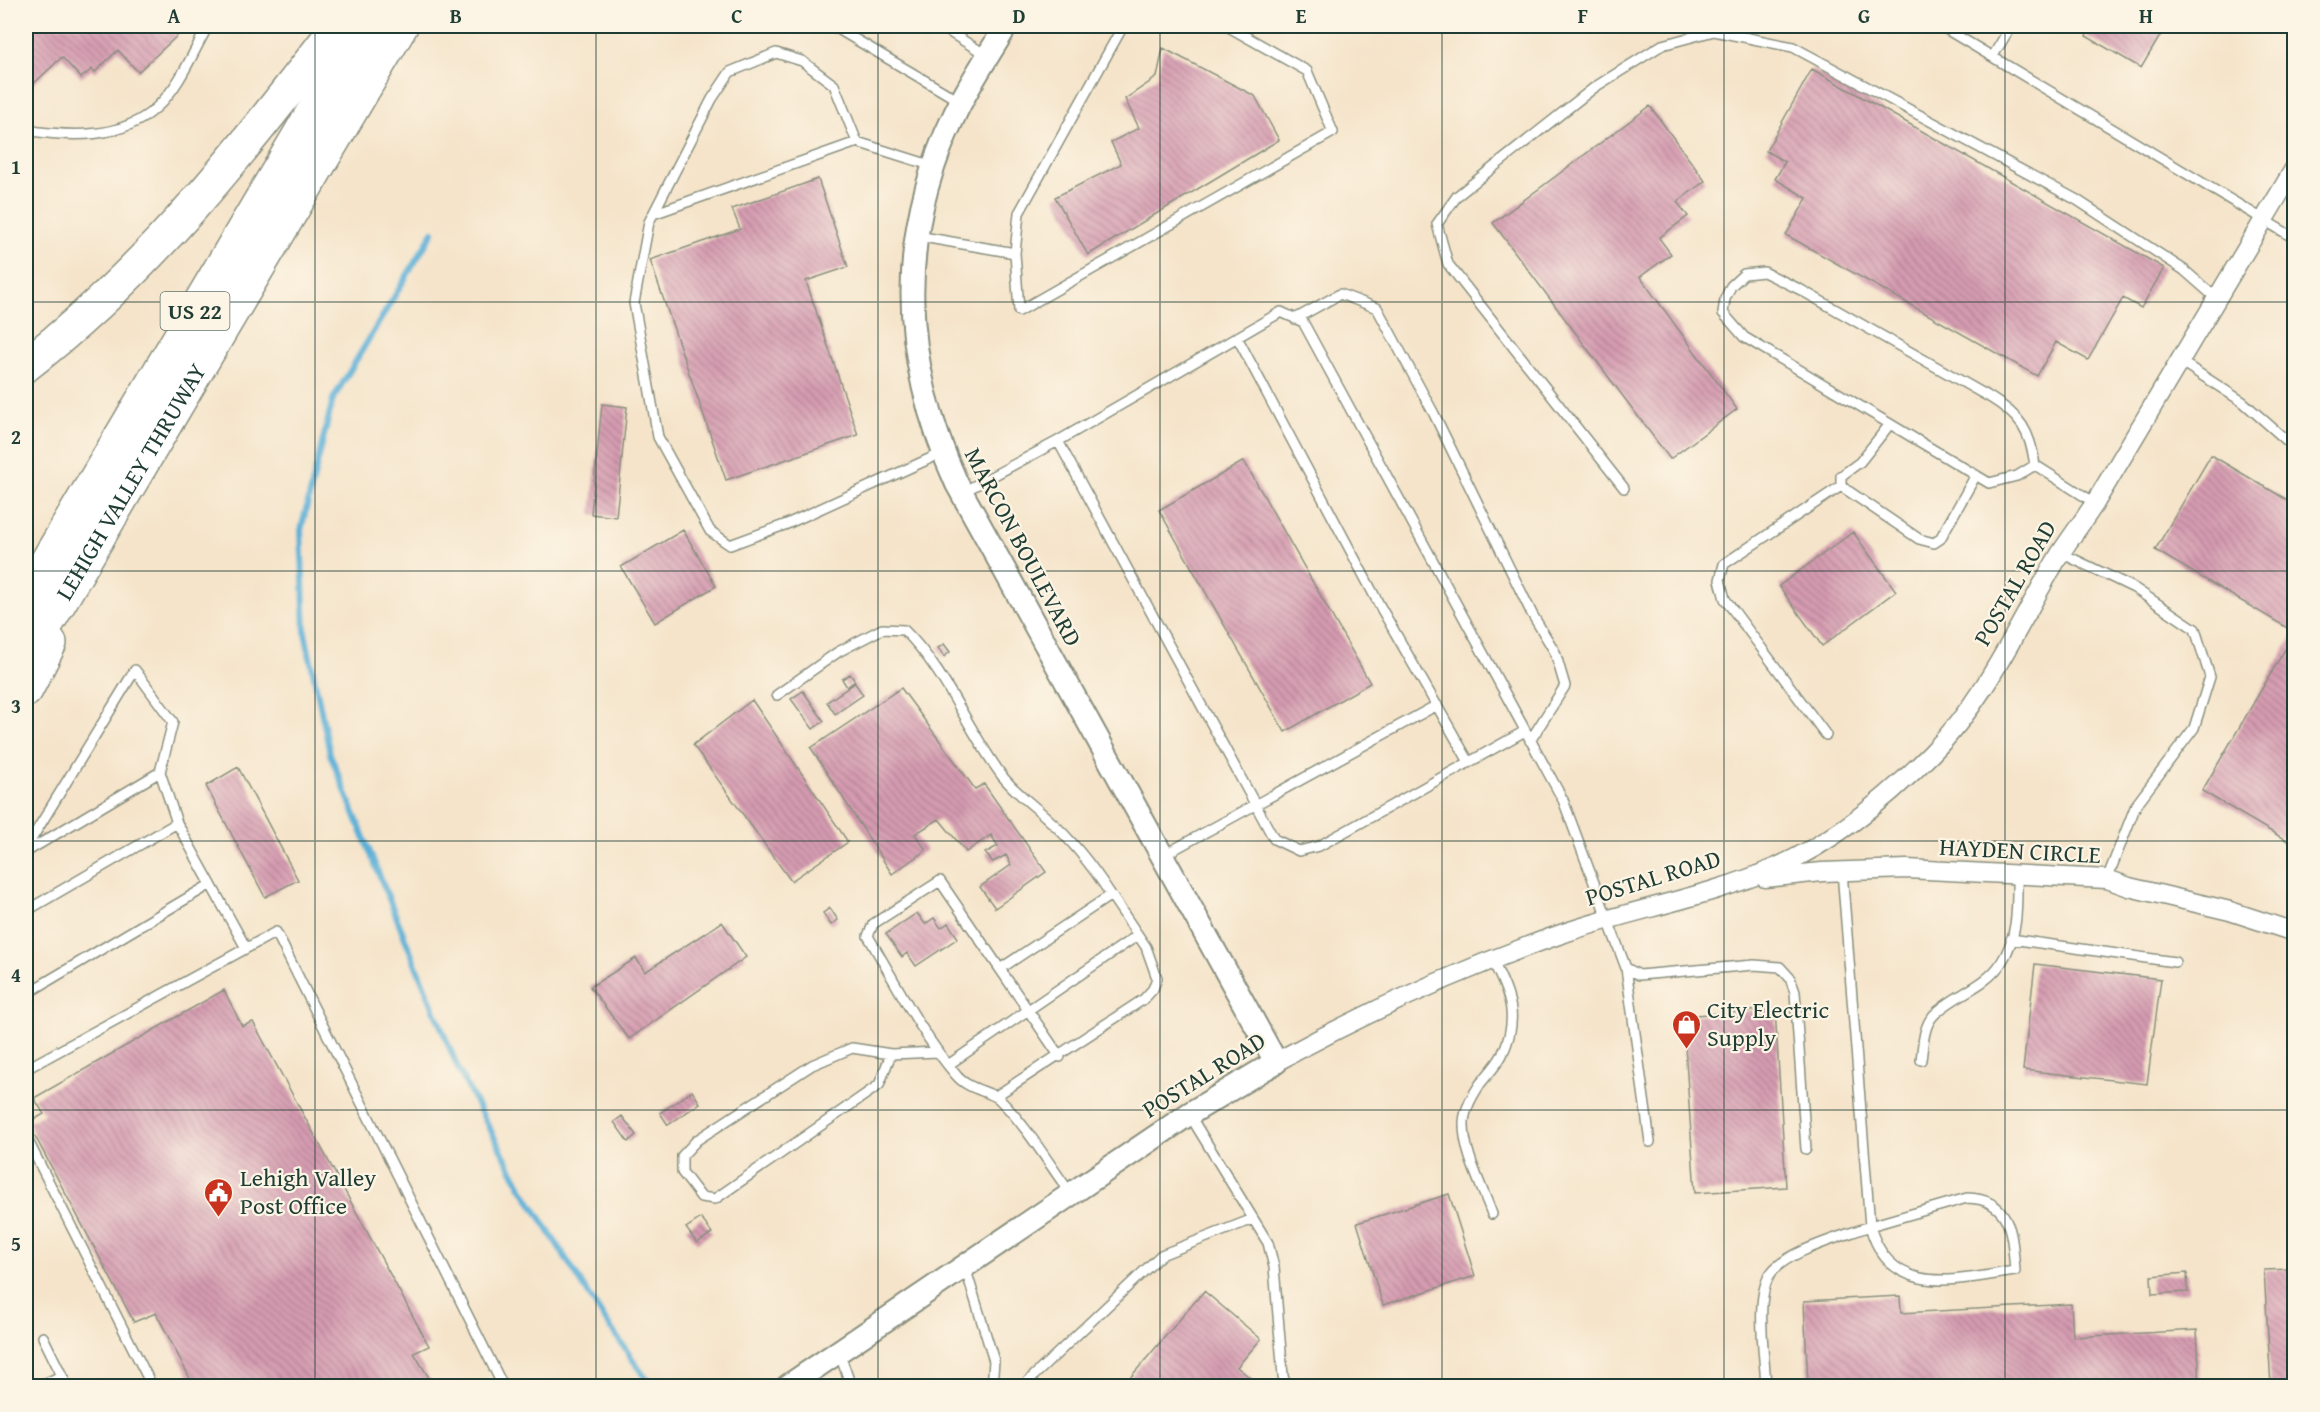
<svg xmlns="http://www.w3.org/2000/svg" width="2320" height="1412" viewBox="0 0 2320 1412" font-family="'Gentium Book Plus',serif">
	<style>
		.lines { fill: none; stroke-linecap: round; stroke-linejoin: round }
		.stream { stroke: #5bb0d7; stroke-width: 6 }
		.building { fill: url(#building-back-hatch) }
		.service-casing { stroke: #8a907f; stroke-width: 12 }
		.minor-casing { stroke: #8a907f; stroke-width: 21 }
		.tertiary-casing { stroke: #8a907f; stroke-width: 26 }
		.motorway-casing { stroke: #8a907f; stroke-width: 36 }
		.service { stroke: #fff; stroke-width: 9 }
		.minor { stroke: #fff; stroke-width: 18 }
		.tertiary { stroke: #fff; stroke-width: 22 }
		.motorway { stroke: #fff; stroke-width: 33 }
		.grid { fill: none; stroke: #1f3d34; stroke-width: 1.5; stroke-opacity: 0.55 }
		.labels { text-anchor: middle; stroke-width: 4.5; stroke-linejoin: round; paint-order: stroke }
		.shield { fill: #fcf5e5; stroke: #617469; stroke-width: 1.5 }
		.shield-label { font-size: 22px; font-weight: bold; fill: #1f3d34 }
		.street-label { font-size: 24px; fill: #1f3d34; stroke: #fcf5e5 }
		.poi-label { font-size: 24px; fill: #1f3d34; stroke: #fcf5e5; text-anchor: start }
		.neatline { fill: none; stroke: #1f3d34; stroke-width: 2 }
		.grid-label { font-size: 20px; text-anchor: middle; font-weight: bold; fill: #1f3d34 }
	</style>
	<defs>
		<pattern id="building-back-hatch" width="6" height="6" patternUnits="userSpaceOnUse" patternTransform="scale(1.5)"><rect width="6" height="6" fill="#d69bb1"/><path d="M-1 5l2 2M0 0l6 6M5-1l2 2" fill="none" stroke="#ad8091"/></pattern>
	</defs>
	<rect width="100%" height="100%" fill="#fcf5e5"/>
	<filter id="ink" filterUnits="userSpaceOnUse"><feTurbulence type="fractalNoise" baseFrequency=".0167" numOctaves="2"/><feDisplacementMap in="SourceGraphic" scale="12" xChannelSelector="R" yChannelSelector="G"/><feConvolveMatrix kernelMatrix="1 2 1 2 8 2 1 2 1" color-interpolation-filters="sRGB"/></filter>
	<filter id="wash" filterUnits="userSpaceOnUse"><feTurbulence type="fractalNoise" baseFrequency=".008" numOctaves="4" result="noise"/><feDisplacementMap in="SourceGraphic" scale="24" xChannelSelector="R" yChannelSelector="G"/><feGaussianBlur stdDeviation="1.35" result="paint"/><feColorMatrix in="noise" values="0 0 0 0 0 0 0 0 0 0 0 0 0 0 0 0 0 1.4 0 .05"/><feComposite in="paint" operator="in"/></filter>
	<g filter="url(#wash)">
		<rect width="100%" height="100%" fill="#f5e4ca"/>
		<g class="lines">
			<path class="stream" d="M433,232L333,399L301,530L305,633L330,754L459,1071L521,1187L601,1314L651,1386"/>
		</g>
		<g id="blocks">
			<path class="building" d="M26,26H170L178,35L138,72L118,50L95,72L92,69L81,78L62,57L26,91Z
				M1379,26H1392L1389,31Z
				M2093,26H2166L2141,68L2086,36Z
				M1163,48L1255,96L1279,140L1088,255L1055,197L1121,164L1111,142L1139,128L1125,99L1157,77Z
				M1812,69L2164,268L2141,308L2123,298L2088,360L2056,342L2037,376L1786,235L1807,198L1775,179L1785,162L1766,151Z
				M1650,106L1705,181L1677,202L1688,216L1659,238L1671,254L1640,277L1737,409L1670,459L1493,223Z
				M818,179L848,267L806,281L858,435L726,480L650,260L740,229L732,209Z
				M602,404L627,407L616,517L591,514Z
				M2211,455L2294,504V632L2155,550Z
				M1244,461L1370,683L1285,732L1159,510Z
				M683,530L716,586L655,623L621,567Z
				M1853,532L1896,591L1822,646L1779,586Z
				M2294,634V845L2202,791Z
				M944,644L950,652L944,657L938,648Z
				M850,674L855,681L847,687L842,679Z
				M855,683L863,695L835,714L827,702Z
				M901,688L975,789L984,784L1046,872L995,908L980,887L1011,865L1006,855L993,862L985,853L998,846L991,835L966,852L939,819L915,834L926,850L892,874L811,748Z
				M803,691L824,721L813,729L791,699Z
				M752,700L848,842L791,881L693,745Z
				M238,767L298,880L265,897L206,786Z
				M830,908L838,920L831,925L823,913Z
				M917,913L925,924L934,918L941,928L948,923L958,938L916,966L907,953L902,957L886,934Z
				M722,922L746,957L629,1039L590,987L636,958L645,972Z
				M2035,964L2161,979L2147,1084L2023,1070Z
				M224,990L242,1026L253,1022L429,1346L414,1353L434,1386H194L156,1313L134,1322L28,1123L44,1114L34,1098Z
				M1775,1009L1786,1187L1695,1193L1683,1016Z
				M692,1091L700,1103L668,1125L660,1113Z
				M622,1116L636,1135L628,1142L614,1122Z
				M1449,1194L1475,1276L1383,1305L1357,1223Z
				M701,1218L712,1233L697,1243L686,1228Z
				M2294,1269V1386H2271L2264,1270Z
				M2187,1273L2188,1292L2152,1294L2151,1276Z
				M1204,1291L1261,1339L1237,1367L1260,1386H1123Z
				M1900,1296L1901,1313L2071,1304L2073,1337L2197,1330L2200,1386H1808L1804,1301Z"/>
		</g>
	</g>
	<g filter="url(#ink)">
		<use href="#blocks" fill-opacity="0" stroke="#8a907f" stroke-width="1.5"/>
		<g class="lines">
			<defs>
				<path id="service" d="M833,26L961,102
					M940,26L988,56
					M1123,26L1019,213L1015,253L1019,311L1333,132L1307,71L1227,26
					M1941,26L2294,238
					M1993,56L2011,26
					M26,130C69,137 122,140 157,107C180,86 193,52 208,26
					M933,166L857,142L834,85L802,61L776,53L730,72L712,99L649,222L634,303L658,437L710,531L730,545L787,524L942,453
					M653,214L857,142
					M917,236L1015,253
					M1295,319L1340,294L1377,308L1434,414L1532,614L1555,652L1565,686L1530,741
					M1237,337L1381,608L1469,762
					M2180,361L2243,402L2294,447
					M1890,424L1860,462L1841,476V486L1919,539L1934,543L1940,539L1976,475
					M1058,441L1274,839L1299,851L1319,846L1525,731
					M2035,465L2017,476L1989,483L1744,337L1723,313L1725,299L1731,286L1744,274L1764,272L1801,290L1991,398C2020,416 2030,430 2035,465L2095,503
					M1624,488L1448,264L1437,224L1457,196L1595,87L1662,45L1714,31L1793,47L2077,200L2184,270L2217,299
					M961,493L1058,441L1281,312L1303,322L1563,800L1626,968L1639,975L1754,965L1780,967L1790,978L1795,992L1806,1149
					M2061,553L2134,588L2195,629L2210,677L2194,728L2136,805L2107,879
					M777,695L838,652L882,629L904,630C947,672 967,730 1003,777C1016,793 1032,804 1047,818C1072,840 1093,867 1111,895L1000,969L940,881L873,924L868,936C896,983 921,1034 956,1075C968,1090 990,1091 999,1099C1027,1126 1048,1163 1071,1194
					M1826,735L1725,599L1720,580L1724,564L1841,486
					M26,848L135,670L173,722L160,772L177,823
					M26,852L160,772
					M1162,856L1437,705
					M26,911L177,823L246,948
					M2011,939L2175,962
					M1626,968L1650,1142
					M1000,969L1060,1057
					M26,994L211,884
					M891,1054L879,1085L715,1199L701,1197L682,1172V1156L697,1140L812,1065L852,1048L891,1054L938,1052
					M1921,1060C1923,1047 1923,1027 1933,1016C1952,995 1985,988 2001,963C2019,936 2017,904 2017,874
					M948,1065L1138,935
					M26,1069L276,932L503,1386
					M996,1096L1144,999L1153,989L1157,978L1146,947L1111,895
					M1189,1114L1268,1243L1274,1267L1283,1376L1286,1386
					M26,1137L152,1386
					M1967,1198C2012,1199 2012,1235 2015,1271C1958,1279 1890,1300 1870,1226Z
					M1492,1214C1482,1186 1463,1152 1464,1122C1465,1108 1473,1095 1480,1084C1487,1075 1497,1065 1502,1055C1520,1018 1510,994 1492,960
					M965,1267L994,1361L992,1386
					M43,1337L67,1386
					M839,1352L851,1386
					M45,1386L44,1384L61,1376
					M1023,1386L1161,1255L1253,1219
					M1766,1386C1765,1358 1754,1296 1771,1273C1787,1251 1844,1236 1870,1226L1842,871"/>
				<path id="minor" d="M1765,878L1822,872L1907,869L2107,879L2129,887L2230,911L2294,932
					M1276,1062C1368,1011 1464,968 1564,933C1634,909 1709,897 1777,867C1833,842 1888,797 1931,754C1988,697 2019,622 2060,554C2071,537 2084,520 2095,503L2294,169"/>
				<path id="tertiary" d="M788,1386L1189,1114L1276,1062L957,484C901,361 895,239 954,116C968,85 989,55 1006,26"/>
				<g id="motorway">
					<path d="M26,365C148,271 245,148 338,26"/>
					<path d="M26,597L364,26"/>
					<path id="s1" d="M26,659L401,26"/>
					<path d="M26,690L50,643"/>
				</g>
			</defs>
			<use href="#service" class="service-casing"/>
			<use href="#minor" class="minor-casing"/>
			<use href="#tertiary" class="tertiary-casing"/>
			<use href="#motorway" class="motorway-casing"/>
			<use href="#service" class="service"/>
			<use href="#minor" class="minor"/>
			<use href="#tertiary" class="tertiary"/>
			<use href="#motorway" class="motorway"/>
		</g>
	</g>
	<path class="grid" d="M315,26V1386M596,26V1386M878,26V1386M1160,26V1386M1442,26V1386M1724,26V1386M2005,26V1386M26,302H2294M26,571H2294M26,841H2294M26,1110H2294"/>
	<defs>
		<symbol id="shop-pin" viewBox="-11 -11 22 30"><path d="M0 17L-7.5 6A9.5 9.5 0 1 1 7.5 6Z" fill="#c8321e" stroke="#fcf5e5"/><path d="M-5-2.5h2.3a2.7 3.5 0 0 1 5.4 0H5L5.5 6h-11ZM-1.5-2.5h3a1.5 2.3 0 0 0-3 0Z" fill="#fff"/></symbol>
		<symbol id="civic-pin" viewBox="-11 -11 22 30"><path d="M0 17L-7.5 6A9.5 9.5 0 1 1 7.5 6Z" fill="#c8321e" stroke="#fcf5e5"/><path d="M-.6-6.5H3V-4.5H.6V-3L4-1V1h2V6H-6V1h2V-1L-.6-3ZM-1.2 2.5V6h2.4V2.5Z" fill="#fff"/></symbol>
	</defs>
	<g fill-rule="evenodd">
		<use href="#shop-pin" x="1670" y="1008" width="33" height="45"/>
		<use href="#civic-pin" x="202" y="1176" width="33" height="45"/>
	</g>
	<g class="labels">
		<rect class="shield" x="160.5" y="292" width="69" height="38" rx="4.5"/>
		<g class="shield-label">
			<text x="195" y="319">US 22</text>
		</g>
		<g class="street-label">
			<text dy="8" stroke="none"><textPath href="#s1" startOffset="206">LEHIGH VALLEY THRUWAY</textPath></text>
			<text transform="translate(1023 547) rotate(62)" y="8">MARCON BOULEVARD</text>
			<text transform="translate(2015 583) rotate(-60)" y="8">POSTAL ROAD</text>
			<text transform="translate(2020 851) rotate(3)" y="8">HAYDEN CIRCLE</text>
			<text transform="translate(1653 878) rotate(-17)" y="8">POSTAL ROAD</text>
			<text transform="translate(1204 1075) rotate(-32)" y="8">POSTAL ROAD</text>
		</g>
		<g class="poi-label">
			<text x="1707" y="1018">City Electric<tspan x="1707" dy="28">Supply</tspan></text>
			<text x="240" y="1186">Lehigh Valley<tspan x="240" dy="28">Post Office</tspan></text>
		</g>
	</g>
	<rect width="2320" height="1412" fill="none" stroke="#fcf5e5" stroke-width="66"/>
	<rect x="33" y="33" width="2254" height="1346" class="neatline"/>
	<g class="grid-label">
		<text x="174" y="23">A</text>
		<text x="456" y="23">B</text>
		<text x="737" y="23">C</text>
		<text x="1019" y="23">D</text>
		<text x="1301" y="23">E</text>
		<text x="1583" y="23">F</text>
		<text x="1864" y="23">G</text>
		<text x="2146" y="23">H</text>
		<text x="16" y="174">1</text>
		<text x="16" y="444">2</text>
		<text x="16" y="713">3</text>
		<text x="16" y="982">4</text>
		<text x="16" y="1251">5</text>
	</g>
</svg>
